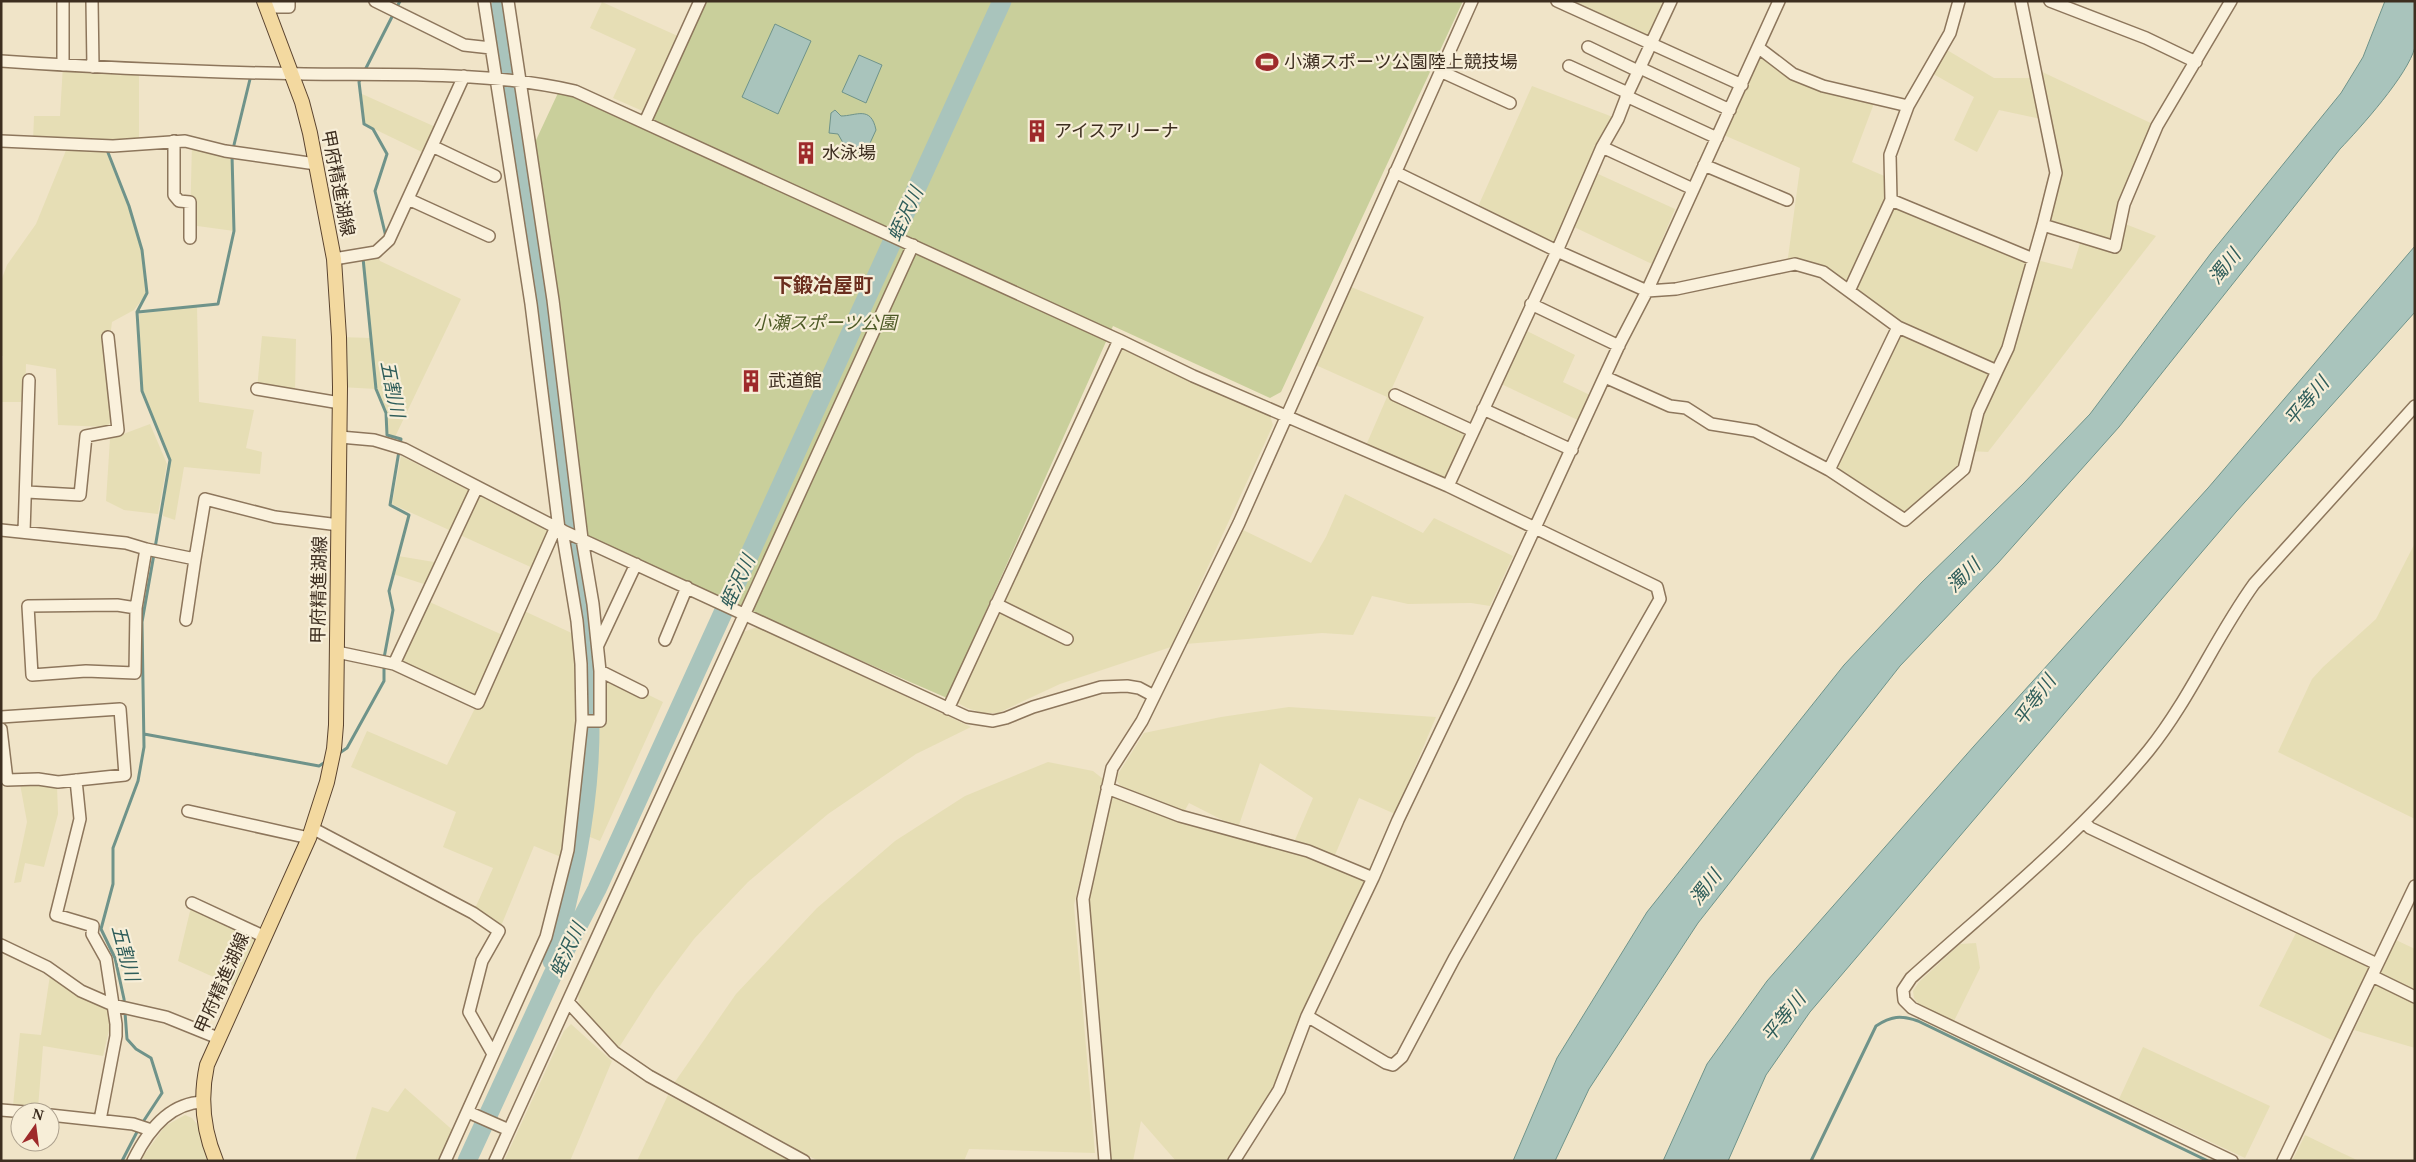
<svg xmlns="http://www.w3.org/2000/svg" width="2416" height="1162" viewBox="0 0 2416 1162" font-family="'Noto Serif','Noto Sans JP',serif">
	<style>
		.farmland { fill: #e6deb5 }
		.green { fill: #c9cf9b }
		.water { fill: #a9c4bc; stroke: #6f938a }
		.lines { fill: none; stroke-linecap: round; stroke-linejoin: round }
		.stream { stroke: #6f938a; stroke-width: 3 }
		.river { stroke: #a9c4bc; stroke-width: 19 }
		.minor-casing { stroke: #8d765c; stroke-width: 14 }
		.major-casing { stroke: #5b4430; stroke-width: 16 }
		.minor { stroke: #faf1dc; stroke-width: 11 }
		.major { stroke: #f3d9a0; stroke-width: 14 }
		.labels { text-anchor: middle; stroke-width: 4.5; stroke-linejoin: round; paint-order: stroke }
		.poi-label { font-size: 18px; fill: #3d2e20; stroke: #f7eed8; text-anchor: start }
		.street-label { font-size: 18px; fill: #3d2e20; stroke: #f7eed8 }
		.park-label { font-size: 18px; font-style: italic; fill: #4d5a26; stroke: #f7eed8 }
		.water-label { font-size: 19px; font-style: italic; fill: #2f5d5a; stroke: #f7eed8 }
		.quarter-label { font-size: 20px; font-weight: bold; fill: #6b2e1e; stroke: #f7eed8 }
	</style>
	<rect width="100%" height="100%" fill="#f0e4c8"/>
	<path class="farmland" d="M1573,1H1671L1651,44L1570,7Z
		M602,2L680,37L645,112L613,98L636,49L590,28Z
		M1942,47L1994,78H2037L2036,69L2157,126L2120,222L2156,236L1988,452L1970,451L1964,469L1905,520L1829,470L1897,327L1823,273L1787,265L1800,168L1719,133L1759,48L1793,74L1876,98L1852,162L1889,178L1891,200L2033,259L2072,269L2082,237L2043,225L2055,173L2046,120L1999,110L1977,152L1954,140L1974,97L1928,71Z
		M63,65L139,68V144L33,141L34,116H60Z
		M1532,86L1618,119L1557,251L1476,211Z
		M362,94L440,129L428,155L364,124Z
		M192,143L232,152L234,231L190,225Z
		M67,148L107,150L129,206L142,250L147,293L134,310L112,322L111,330L102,335L111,421L107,427L58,425L56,369L26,364L25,402H1L3,356H1V281L7,265L36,224Z
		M1596,173L1675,209L1652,264L1572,226Z
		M376,252L380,261L461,299L394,439L386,438V413L376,389L340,387L339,337L371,338L361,254Z
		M1344,284L1424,317L1388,397L1470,436L1448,486L1364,450L1387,397L1309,362Z
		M197,306L199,402L254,410L246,448L262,452L260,474L184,467L175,520L163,516L170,460L142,391L139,314Z
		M1519,327L1575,355L1563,382L1596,398L1584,423L1495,381Z
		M262,336L296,339L295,395L257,389Z
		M1125,349L1270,416L1273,425L1171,647L1060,684L998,713H983L967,708L956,702L1119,351Z
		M150,424L167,464L158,514L124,510L106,501L110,439Z
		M401,456L552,532L535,569L392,504Z
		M1345,494L1423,533L1434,518L1513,556L1490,606L1471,603L1408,604L1372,596L1353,635L1322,633L1185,644L1241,529L1311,563L1326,537Z
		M2415,543V819L2278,752L2312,679L2323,667L2376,619Z
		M398,556L440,563L430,586L393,574Z
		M423,599L507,637L520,609L578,636L582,721L566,859L534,846L499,931L473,913L493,868L443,847L456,812L351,767L367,731L447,765L477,704L394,664Z
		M757,627L971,727L916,754L828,814L748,882L694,939L655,991L618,1049L579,1007L578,991L743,632Z
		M600,671L663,702L600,841L590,837L600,721Z
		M1289,707L1436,717L1395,814L1359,798L1335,855L1295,840L1313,798L1260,763L1238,828L1189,803L1184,812L1121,786L1117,781L1118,774L1144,733L1221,717Z
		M1048,762L1093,771L1103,779L1074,905L1095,1153L969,1149L964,1161H819L670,1089L736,994L817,908L895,841L965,796Z
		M20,784L57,785L58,814L44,867L25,863L21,882L14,883L27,822Z
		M1107,788L1308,851L1373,878L1286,1072L1234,1161H1176L1141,1121L1133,1161H1105L1083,915Z
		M192,903L263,936L240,989L178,961Z
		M2297,931L2369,964L2370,968L2336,1042L2259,1006Z
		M2396,940L2415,949V991L2382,976L2381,973Z
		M1976,943L1980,968L1954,1021L1918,1004L1914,998L1913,991L1919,982L1960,944Z
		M50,975L104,1004L109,1014L110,1026L103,1056L43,1046L38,1108L13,1106L20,1033L41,1035Z
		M2376,984L2415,1004V1048L2354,1030Z
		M571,1024L612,1061L570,1161H504L564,1031Z
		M2143,1047L2270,1106L2245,1158L2119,1099Z
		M405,1088L457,1134L445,1161H355L372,1107L388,1112Z
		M668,1095L795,1161H637Z
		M185,1115L192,1118L197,1124L210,1161H153L142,1158L165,1126Z
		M2305,1135L2342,1153L2359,1161H2292Z"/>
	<path class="green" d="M703,1H1463L1281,392L1270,398L1113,326L947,698L582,539L530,153L558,93L576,98L646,127Z"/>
	<path class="water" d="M2385,1H2415C2415,15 2416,34 2415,47C2408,75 2360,128 2340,149L2119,427L1998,563L1900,666L1698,923L1589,1089L1555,1161H1513L1557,1058L1647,912L1844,665L1922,582L2023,484L2090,414L2211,253L2341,93L2363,57Z
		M775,24L811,41L778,114L742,97Z
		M859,55L882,65L866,103L842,92Z
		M835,110L841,116C856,116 871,105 876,130L865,154L846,148L838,134L829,133L831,113Z
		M2415,246V312L2236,512L1810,1012L1766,1075L1728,1161H1663L1707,1064L1767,981L1974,746L2208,488Z"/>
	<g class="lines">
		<path class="stream" d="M488,4L498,10L497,1
			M364,72L400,1
			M361,78L359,82L364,124L373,129L387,154L375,191L386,237
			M233,149L251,75
			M107,150L129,206L142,250L147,293L137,312L142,391L170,460L155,548
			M365,256L363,258L376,389L386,413L387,435L401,439L400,445
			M138,312L218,304L234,231L232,155
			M384,658L393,610L389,591L409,515L390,505L399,451
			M144,734L319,766L327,761
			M338,754L347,748L384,681V665
			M122,1161L139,1128L162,1093L151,1058L136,1049L127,1039L124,999L115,958L101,929L113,884V848L138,781L144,747L142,622L154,554
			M1811,1161L1876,1026C1891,1016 1901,1015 1918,1021L2208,1161"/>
		<path class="river" d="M498,10C515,132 533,255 551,378C569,501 596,637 589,762C585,828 570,897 552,961
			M467,1161L553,974L597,889L1002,1"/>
		<defs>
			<path id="minor" d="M63,1V65
				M92,1L93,67
				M375,1L464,45L491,48
				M484,1L531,304L559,529
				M508,1L553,300L582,539L593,604L600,671V721H582
				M1557,1L1742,85
				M2050,1L2146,38L2196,62
				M266,7H289V1
				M1588,47L1638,71
				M1759,48L1793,74L1823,86L1908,106
				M1,61C102,68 203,72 304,74C394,75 487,71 575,91L1119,340L1193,376L1448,486L1657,587L1660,599L1454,959L1402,1057L1393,1065L1386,1063L1307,1016L1279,1090L1234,1161
				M1569,66L1628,93
				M1640,68L1730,110
				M1440,71L1510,103
				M1626,96L1717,138
				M645,122L700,1
				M1,141L113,146L185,141L225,151L316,164
				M174,141V195L179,201L190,202V238
				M432,146L495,176
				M1602,147L1693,189
				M1704,165L1787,200
				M1395,172L1557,251L1647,291L1676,289L1795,264L1823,272L1898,327L1997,371L2008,348L2043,225L2056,173L2021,1
				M408,199L489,236
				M1891,200L2033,259
				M2043,225L2115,247L2124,204L2157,126L2231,1
				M334,259L376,252L389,240L464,76
				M1849,291L1891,200L1890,155L1908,106L1950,33L1959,1
				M1531,304L1619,346
				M1605,377L1670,406L1686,408L1711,424L1755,431L1829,470L1905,520L1964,469L1978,412L1997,371
				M257,389L340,403
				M1395,395L1473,431
				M1483,409L1572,450
				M340,437L374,440L404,449L559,529L967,717L993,721L1006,718L1033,707L1101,687L1127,686L1139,688L1154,696
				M1829,470L1898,327
				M1448,486L1557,251L1602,147L1618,119L1628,93L1671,1
				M27,492L80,495L86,436L118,430L108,337
				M1,530L126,543L146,549L136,608L135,673L86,671L32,675L28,606L117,605L136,608
				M24,532L29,380
				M146,549L195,559L186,620
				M195,559L205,499L275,517L339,525
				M996,604L1067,639
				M665,640L687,587
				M598,645L636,564
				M337,652L394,664L478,703L556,527
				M394,664L477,487
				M600,671L642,692
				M948,709L1119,340
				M1,717L120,709L125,775L58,782L38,779L7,780L1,729
				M76,780L80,819L56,915L93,926L92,934L106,959L116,1024V1036L100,1120
				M1107,788L1180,816L1308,851L1373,878
				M188,811L309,838
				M2084,822L2090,828L2377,964
				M312,828L473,913L499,931L482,961L469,1012L493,1054
				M192,903L263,936
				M1,945L47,967L81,991L113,1005L166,1017L218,1038
				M2372,976L2415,997
				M568,1002L614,1052L649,1076L804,1161
				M1307,1016L1373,878L1398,820L1464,682L1620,343L1647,291L1779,1
				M1,1110L26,1112
				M468,1112L509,1130
				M50,1115L133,1124L151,1130
				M133,1161C147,1132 169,1103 203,1102
				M445,1161L546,937L568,850L582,721L581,664L577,621L562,530
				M495,1161C635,856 772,550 913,245
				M1105,1161L1083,899L1112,768L1142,721L1239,523L1472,1
				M2232,1161L1912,1008L1904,1000L1903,990L1911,978C1992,905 2080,835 2149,750C2190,699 2215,638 2254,584L2415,406
				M2283,1161L2415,886"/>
			<path id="major" d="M216,1161C203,1130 200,1097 207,1065L309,838L327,782L334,749L336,725L340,387L339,337L334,259L310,133L302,102L264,1"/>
		</defs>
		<use href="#minor" class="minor-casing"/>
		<use href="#major" class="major-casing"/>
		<use href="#minor" class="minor"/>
		<use href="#major" class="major"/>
	</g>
	<defs>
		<symbol id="stadium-bare" viewBox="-9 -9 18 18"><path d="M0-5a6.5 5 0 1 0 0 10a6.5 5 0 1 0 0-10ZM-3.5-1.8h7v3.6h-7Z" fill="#9e2a2b" stroke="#f7eed8" stroke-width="2.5" paint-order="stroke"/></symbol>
		<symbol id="building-bare" viewBox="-9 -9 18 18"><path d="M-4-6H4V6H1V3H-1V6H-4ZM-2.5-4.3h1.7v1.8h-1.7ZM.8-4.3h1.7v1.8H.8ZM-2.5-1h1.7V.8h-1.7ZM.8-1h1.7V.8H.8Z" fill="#9e2a2b" stroke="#f7eed8" stroke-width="2.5" paint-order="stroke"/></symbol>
	</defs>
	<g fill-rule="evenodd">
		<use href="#stadium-bare" x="1251" y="46" width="32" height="32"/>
		<use href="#building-bare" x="1021" y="115" width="32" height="32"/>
		<use href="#building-bare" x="790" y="137" width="32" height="32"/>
		<use href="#building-bare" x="735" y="365" width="32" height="32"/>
	</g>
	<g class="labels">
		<g class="poi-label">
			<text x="1284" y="68">小瀬スポーツ公園陸上競技場</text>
			<text x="1054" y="137">アイスアリーナ</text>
			<text x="822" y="159">水泳場</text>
			<text x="768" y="387">武道館</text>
		</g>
		<g class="street-label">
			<text transform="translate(338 183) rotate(79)" y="6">甲府精進湖線</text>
			<text transform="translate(319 590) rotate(-89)" y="6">甲府精進湖線</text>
			<text transform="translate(222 983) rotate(-66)" y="6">甲府精進湖線</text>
		</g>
		<g class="park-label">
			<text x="825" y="329">小瀬スポーツ公園</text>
		</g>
		<g class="water-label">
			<text transform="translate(905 214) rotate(-65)" y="7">蛭沢川</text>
			<text transform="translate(2224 266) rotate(-51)" y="7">濁川</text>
			<text transform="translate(393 389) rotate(79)" y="7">五割川</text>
			<text transform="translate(2306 401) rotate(-50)" y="7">平等川</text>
			<text transform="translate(1963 575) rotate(-44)" y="7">濁川</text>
			<text transform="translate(737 582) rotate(-65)" y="7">蛭沢川</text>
			<text transform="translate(2034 700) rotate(-54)" y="7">平等川</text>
			<text transform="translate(1705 887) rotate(-52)" y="7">濁川</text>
			<text transform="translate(567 950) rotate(-65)" y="7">蛭沢川</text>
			<text transform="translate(126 953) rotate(75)" y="7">五割川</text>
			<text transform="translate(1783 1017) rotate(-51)" y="7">平等川</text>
		</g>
		<g class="quarter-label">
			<text x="823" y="292">下鍛冶屋町</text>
		</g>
	</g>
	<rect width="2416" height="1162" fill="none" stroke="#3d2e20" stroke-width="5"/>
	<g transform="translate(35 1127) rotate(14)"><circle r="24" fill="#f7eed8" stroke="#ada18e"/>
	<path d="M0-4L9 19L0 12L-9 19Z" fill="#9e2a2b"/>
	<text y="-8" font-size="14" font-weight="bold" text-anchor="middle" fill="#3d2e20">N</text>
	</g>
</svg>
